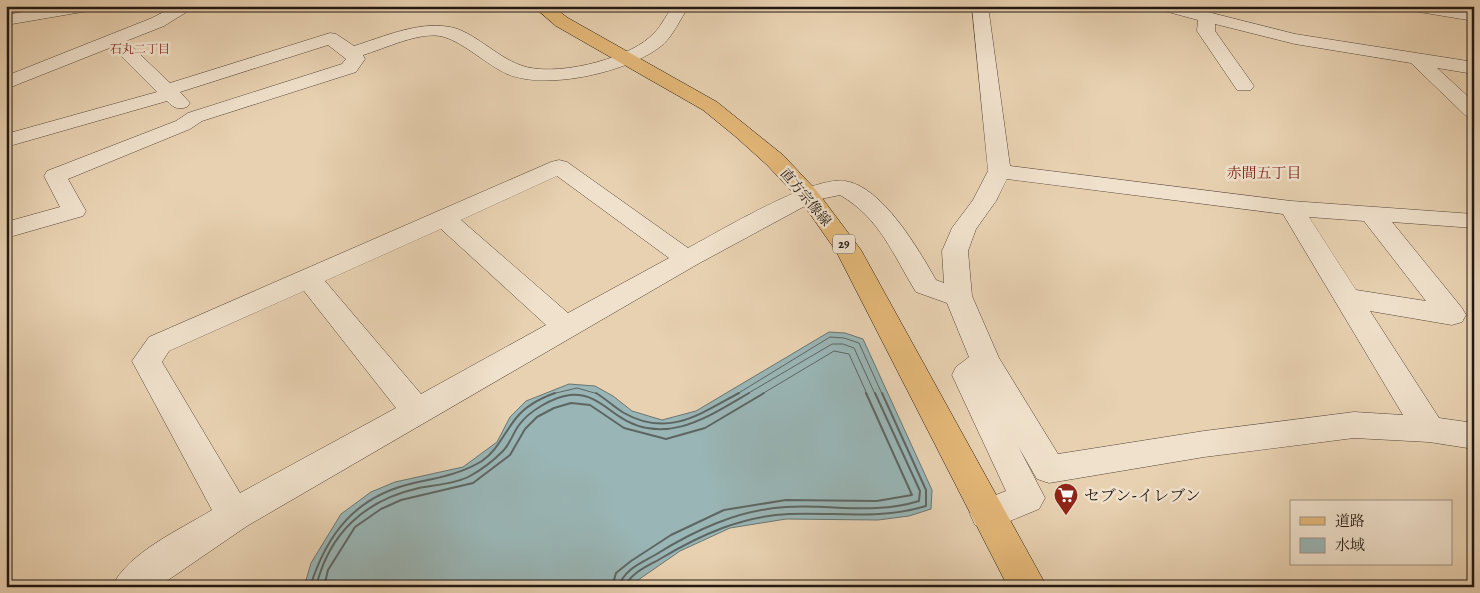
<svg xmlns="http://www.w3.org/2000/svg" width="1480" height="593" viewBox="0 0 1480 593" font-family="Alegreya,'Noto Serif JP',serif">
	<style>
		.water { fill: #99b5b5; stroke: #697673 }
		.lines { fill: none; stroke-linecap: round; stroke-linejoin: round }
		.shore-far1 { stroke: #5e6663; stroke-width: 1 }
		.shore { stroke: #5e6663; stroke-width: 2 }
		.street-casing { stroke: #544639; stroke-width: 1 }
		.primary-casing { stroke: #221811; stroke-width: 1 }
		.street { fill: #f0e1cc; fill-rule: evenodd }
		.primary { fill: #e4b878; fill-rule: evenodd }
		.labels { text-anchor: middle; stroke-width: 5; stroke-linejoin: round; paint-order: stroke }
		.far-neighbourhood-label { font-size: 12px; fill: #7a1f14; stroke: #f0e1cc }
		.shield { fill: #f0e1cc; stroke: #605449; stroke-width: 1 }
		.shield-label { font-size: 12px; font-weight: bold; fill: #221811 }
		.street-label { font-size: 14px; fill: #221811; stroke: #f0e1cc }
		.neighbourhood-label { font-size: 15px; fill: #7a1f14; stroke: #f0e1cc }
		.near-poi-label { font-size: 16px; fill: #221811; stroke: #f0e1cc; text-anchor: start }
	</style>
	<rect width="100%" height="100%" fill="#e8d1b1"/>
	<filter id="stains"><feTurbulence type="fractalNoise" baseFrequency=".004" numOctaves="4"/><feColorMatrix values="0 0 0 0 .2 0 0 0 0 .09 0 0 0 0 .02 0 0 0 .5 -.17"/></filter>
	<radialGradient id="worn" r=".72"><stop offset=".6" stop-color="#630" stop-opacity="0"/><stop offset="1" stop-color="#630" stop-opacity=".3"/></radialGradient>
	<path class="water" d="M829,332L845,333L863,339L932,490L931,509L909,516L878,520L786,519L730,528L680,551L628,587H304L311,563L341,514L371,492L395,482L463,467L497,442L510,417L526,401L569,384L595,386L613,396L632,411L662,420L696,411Z"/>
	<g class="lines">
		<path class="shore-far1" d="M552,394L577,388L598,394
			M737,394L830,337L844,338L859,343L882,394
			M747,394L832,344H843L854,348L875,394
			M762,394L834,351L849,354L867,394"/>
		<path class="shore" d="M596,393C606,399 614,407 624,413C668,438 700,414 739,393
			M310,587C327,533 356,496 414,483C437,478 461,474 482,461C498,450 505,431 517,417C527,405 541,398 555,393
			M316,587C329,533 365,500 419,488C434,485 456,484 470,476C481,470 494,460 503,451C510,444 513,433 519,425C529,411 553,397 570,395C590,393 603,405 617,415C663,448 708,417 749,393
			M324,587L328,570L355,527L381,509L401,500L473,483L510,455L525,429L537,417L554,408L571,403L590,405L624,428L666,439L705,428L764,393
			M612,587L616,573L631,561L671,535L724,510L786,500L877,501L912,495L866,393
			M619,587C623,570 641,563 655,555C695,530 738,510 786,507C831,504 874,515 919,501L920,491L875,393
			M625,587C630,573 648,566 660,559C700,535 742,516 789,514C836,512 880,520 926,506V490L882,393"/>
		<defs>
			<path id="street" d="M57,6H96L88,11L6,25V15Z
				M175,6H196L164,26L126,41L170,83L330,33L336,34L354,46C383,37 418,21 450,27C473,31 497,57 520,65C552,78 625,60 650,37C660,29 665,17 673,6H689C680,19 673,37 660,47C627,72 547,91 507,74C487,65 463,42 444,37C422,30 384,49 363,55L365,59L356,72L202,121L190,129L68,179L86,211L83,216L6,238V222L60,207L44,176L47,171L176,121L188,113L342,64L346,59L328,45L180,92L190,103L187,107C178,110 174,108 167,101L6,147V134L157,92L112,47L6,89V76L152,18Z
				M972,6H988L1010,166L1291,201L1474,214V228L1392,222L1462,308L1466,315L1462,322L1452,325L1370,311L1439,418L1474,423V449L1429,442L1354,438L1204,457L1049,483L1037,479L1018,446L1045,498L1039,509L988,530L975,525L970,514L975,503L1006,491L952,375L956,367L969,357L947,303L916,292C893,255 880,218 840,195L816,200L696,265L247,526L158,587H112C127,553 181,529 212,510L132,361L149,337L551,162L559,160L567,162L688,248C720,231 813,175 845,181C882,186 919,250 936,280L944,283L942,251L952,228L973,200L988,171ZM557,176L669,258L568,313L461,220ZM1007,179L1283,214L1403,415L1354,412L1204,431L1058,454L999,358L972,296L968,251L976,229L996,201ZM1309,217L1364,221L1426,301L1356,290ZM441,229L546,325L421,394L325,281ZM304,291L396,408L240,493L162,362L169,351Z
				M1155,6H1184L1295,34L1474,62V74L1437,68L1474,102V119L1467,117L1411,63L1295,44L1215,24V31L1254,86L1251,90H1237L1197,31L1198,20L1157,9Z
				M1405,6H1445L1474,11V21L1413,11Z"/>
			<path id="primary" d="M533,6H552L568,18L717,102L783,155L816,190L861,250L1047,587H1008L836,251L800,200L767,165L736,137L703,110L556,26Z"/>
		</defs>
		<use href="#street" class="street-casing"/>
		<use href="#primary" class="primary-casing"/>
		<use href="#street" class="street"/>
		<use href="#primary" class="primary"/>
	</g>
	<defs>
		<symbol id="supermarket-pin" viewBox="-11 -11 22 30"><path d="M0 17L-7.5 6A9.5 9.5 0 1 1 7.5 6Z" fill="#8f2418" stroke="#f0e1cc"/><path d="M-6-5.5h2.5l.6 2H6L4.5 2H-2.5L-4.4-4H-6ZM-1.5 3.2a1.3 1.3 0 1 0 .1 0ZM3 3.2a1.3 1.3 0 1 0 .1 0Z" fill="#fff"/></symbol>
	</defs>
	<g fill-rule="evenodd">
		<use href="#supermarket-pin" x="1052" y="481" width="28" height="38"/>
	</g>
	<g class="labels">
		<g class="far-neighbourhood-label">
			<text x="140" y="53">石丸二丁目</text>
		</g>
		<rect class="shield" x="833" y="234.5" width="22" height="19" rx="4"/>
		<g class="shield-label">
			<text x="844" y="248">29</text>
		</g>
		<g class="street-label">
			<text transform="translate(806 197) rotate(50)" y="5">直方宗像線</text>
		</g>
		<g class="neighbourhood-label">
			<text x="1264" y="178">赤間五丁目</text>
		</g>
		<g class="near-poi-label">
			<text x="1084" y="501">セブン-イレブン</text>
		</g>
	</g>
	<rect width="1480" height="593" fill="none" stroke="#e8d1b1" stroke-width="25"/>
	<rect x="8" y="8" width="1465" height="578" fill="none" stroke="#221811" stroke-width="2.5"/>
	<rect x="12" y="12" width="1455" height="568" fill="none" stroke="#221811"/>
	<rect x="1290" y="500" width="162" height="65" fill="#f0e1cc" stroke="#9e9181"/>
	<rect x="1300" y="517" width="25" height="8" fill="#e4b878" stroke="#9e9181"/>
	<text x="1335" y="526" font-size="15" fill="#221811">道路</text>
	<rect x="1300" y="538" width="25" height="15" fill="#99b5b5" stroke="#9e9181"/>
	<text x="1335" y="550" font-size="15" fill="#221811">水域</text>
	<rect width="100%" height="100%" filter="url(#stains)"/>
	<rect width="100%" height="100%" fill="url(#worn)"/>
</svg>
